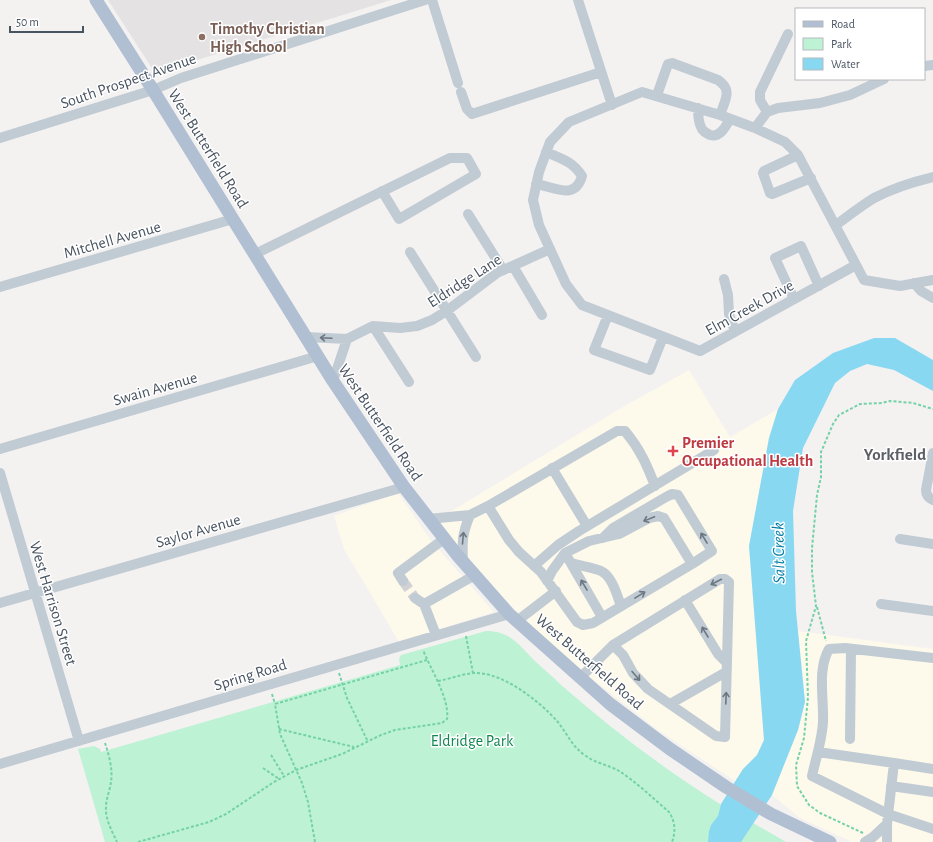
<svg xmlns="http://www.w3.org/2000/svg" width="933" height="842" viewBox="0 0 933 842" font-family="'Alegreya Sans',sans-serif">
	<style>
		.commercial { fill: #fdf9eb }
		.education { fill: #e5e2e3 }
		.green { fill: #bef2d4 }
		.water { fill: #89d8f1 }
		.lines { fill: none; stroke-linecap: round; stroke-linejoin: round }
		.minor-tunnel { stroke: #d2d1d4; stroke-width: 10; stroke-dasharray: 10 5; stroke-linecap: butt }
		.path { stroke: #74d2a7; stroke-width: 2; stroke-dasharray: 3 2; stroke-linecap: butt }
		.minor { stroke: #c1cbd3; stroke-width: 10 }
		.major { stroke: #b0bfd1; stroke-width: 13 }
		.oneway { stroke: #6c7782 }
		.education-dot { fill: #8d6e63; stroke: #fff; stroke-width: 1.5 }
		.health-dot { fill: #e0444e; stroke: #fff; stroke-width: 1.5 }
		.labels { text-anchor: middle; stroke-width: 3; stroke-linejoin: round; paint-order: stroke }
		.education-label { font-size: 16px; font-weight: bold; fill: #785e54; stroke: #fff; text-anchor: start }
		.street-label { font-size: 16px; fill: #485360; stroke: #fff }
		.health-label { font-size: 16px; font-weight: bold; fill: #be3a42; stroke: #fff; text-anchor: start }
		.park-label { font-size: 16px; fill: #128751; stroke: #fff }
		.neighbourhood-label { font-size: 17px; font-weight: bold; fill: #5d6167; stroke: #fff }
		.water-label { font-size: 17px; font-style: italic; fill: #067ea6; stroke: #fff }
	</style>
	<rect width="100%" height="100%" fill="#f4f1f1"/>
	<path class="commercial" d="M689,370L730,437L778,409L769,438L749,546L764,740L757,755L743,769L735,781L659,731L573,664L515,610L472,566L435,521L616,411Z
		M398,493L432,542L494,612L399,642L344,549L334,516Z
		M798,631L933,649V842H852L800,818L772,795L798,730L805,702Z"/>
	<path class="education" d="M108,0H391L155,73Z"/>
	<path class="green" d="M486,631C512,631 520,647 537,663C545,670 553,677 560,684C610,728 664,769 720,804C742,817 764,829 786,842H105L78,749L94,746L100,749L101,752L400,665L399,659L401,655Z"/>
	<path class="water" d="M874,338H895L933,360V391L894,370L867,364L850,371L835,383L803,448L793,511L796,611L805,702L798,730L772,795L741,842H708L709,831L711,825L718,816L721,804L743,769L757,755L764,740L749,546L769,438L778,409L795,380L833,353Z"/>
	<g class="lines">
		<path class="minor-tunnel" d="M403,581L415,598"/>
		<path class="path" d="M817,607L826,641
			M466,636L473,673
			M339,673L347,698L368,742
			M438,681C450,679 462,674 474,673C503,672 539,701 557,721C567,733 572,747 586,756C595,763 609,765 619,771C635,781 654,799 669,812C675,821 676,831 672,842
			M272,694L275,704
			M279,729L354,747
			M105,743C109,755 113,770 111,782C110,790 106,799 106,807C105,819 112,831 117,842
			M271,755L284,776
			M263,768L279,779
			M863,833L820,813L809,805L797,786L796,765L804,738L808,697L806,641L816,606L812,572V548L817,495L821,477V452L833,424L839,415L860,404L882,403L890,401L913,403L933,409
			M138,842L209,822L226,814L274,782L296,770L342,754L381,735L395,730L442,723L447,719C450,699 430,668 423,650
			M315,842L308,802L302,783L280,734L275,704L427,660"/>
		<path class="minor" d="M432,0L458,83
			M578,0L612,105
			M924,66L933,65
			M461,92L467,109L472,114L601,72
			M657,95L668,64L672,63L718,80C733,90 725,100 720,115
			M698,108C698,114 698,121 701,127C702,131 706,133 710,135C720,138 726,126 730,119
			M767,112L760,100V92L788,34
			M755,128L767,112L778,108L820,103L850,95L884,79
			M0,138L153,90L181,78L425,0
			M798,155L764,171L763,173L770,193L772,194L811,178
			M536,184C555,187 575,201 582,176C572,161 562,159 546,152
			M468,214L503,270
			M836,225C848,216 861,206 874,198C893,188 912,182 933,177
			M410,252L476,357
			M255,254L450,158H467L476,174L399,219L382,191
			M856,265L700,351L582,305L566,284L539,225L533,200L539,172L550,142L569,122L642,92L720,115L755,128L785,142L798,155L864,280L900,286L933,280
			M513,266L542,315
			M724,279L728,295L729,314L735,332
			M914,283L921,291L933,298
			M0,287L233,219
			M794,299L775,258L801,246L819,286
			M608,315L594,350L650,370L663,337
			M373,326L409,382
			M306,337L347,339L373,326L400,328L417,326L432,320L448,310L497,273L550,249
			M333,381L347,339
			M0,449L318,356
			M933,453L926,490C926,495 928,498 933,500
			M552,468L587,526
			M0,473L79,741
			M488,506L509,540L519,552L541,572L577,622L583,625L593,623L692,564L664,518L658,516L649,518L619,534L589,541L565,553L552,571L547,581
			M428,519L470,515L488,506L617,431H625C640,449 647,465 655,486
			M603,538L613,528L666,497L672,494L678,495L712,551L692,564
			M900,539L933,544
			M565,553L602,617
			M463,562C462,542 462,534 470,515
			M571,563C580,566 592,567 601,571C612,576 617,595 621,606
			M534,566L558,545L579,531L714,450
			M403,581L398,573L444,539
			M415,598L424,604
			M685,600L718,654L726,662
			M0,603L404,487
			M881,604L933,611
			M517,621L556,591
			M436,635L424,604L475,575
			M933,658L845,648L829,649C817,670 824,698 823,722C822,740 816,758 812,776L888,814L933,829
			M581,677L613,645L720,579H725L729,582L725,737L716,736L648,689L633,673L623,655L613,645
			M670,704L726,672
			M850,739L851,649
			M818,752L894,763
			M0,764L509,614
			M891,786L933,792
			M865,842L873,837L887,824
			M887,842V824L894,763L933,769"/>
		<path class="major" d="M96,0L153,90L333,381L404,487L458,556L509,614L610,704L670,749L726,787L771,814L830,842"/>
	</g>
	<defs><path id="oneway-shaft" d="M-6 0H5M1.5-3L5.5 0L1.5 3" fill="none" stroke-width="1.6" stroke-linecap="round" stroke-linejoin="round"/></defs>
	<g class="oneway">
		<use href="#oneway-shaft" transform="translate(326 338) rotate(-177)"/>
		<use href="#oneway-shaft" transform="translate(649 519) rotate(158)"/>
		<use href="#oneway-shaft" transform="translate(463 538) rotate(-85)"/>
		<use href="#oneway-shaft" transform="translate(704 538) rotate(-121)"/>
		<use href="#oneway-shaft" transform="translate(716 582) rotate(153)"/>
		<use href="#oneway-shaft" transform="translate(584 585) rotate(-121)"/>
		<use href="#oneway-shaft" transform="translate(640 595) rotate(-31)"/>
		<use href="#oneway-shaft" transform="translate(705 632) rotate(-121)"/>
		<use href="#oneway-shaft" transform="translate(636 676) rotate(49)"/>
		<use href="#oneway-shaft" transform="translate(726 698) rotate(-88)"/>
	</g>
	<circle class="education-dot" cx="202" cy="37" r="4"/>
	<path class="health-dot" d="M671 445h4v4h4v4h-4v4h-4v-4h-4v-4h4z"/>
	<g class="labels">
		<g class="education-label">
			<text x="210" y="34">Timothy Christian<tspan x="210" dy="18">High School</tspan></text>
		</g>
		<g class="street-label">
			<text transform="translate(128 80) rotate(-19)" y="6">South Prospect Avenue</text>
			<text transform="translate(209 148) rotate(58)" y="6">West Butterfield Road</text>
			<text transform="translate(112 239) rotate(-16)" y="6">Mitchell Avenue</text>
			<text transform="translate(464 280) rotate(-33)" y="6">Eldridge Lane</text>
			<text transform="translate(749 307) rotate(-29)" y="6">Elm Creek Drive</text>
			<text transform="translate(155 388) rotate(-16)" y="6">Swain Avenue</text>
			<text transform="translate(381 422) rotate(56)" y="6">West Butterfield Road</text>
			<text transform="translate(198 530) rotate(-16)" y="6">Saylor Avenue</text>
			<text transform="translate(54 603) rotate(73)" y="6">West Harrison Street</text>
			<text transform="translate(590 661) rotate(41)" y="6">West Butterfield Road</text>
			<text transform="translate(250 674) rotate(-17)" y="6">Spring Road</text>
		</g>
		<g class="health-label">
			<text x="682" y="448">Premier<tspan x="682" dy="18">Occupational Health</tspan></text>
		</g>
		<g class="park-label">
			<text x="472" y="746">Eldridge Park</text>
		</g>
		<g class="neighbourhood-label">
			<text x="895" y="460">Yorkfield</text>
		</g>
		<g class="water-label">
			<text transform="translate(778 553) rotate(-91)" y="6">Salt Creek</text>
		</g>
	</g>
	<rect x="795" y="8" width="130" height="72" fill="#ffffff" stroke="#b6babf"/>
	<rect x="803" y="21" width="20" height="6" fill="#b0bfd1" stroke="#b6babf"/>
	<text x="831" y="28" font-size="12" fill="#485360">Road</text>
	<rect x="803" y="38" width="20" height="12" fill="#bef2d4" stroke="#b6babf"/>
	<text x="831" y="48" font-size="12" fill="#485360">Park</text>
	<rect x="803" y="58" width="20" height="12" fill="#89d8f1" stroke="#b6babf"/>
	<text x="831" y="68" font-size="12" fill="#485360">Water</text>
	<path d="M10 26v6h73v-6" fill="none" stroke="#485360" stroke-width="2"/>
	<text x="16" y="26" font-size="12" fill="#485360" stroke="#ffffff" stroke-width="3" paint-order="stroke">50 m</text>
</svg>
